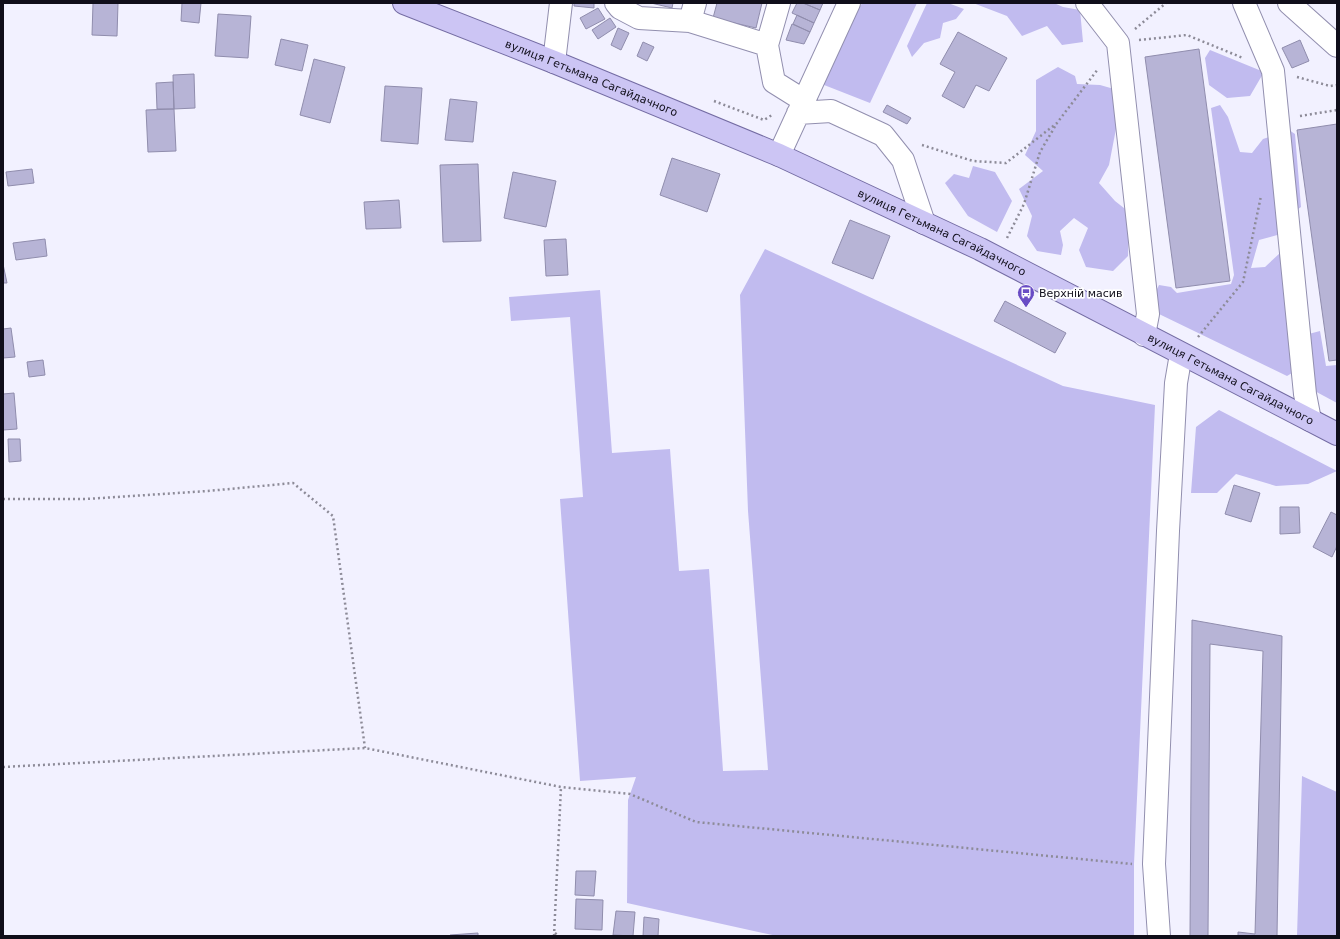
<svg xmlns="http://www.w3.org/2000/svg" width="1340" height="939" viewBox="0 0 1340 939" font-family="'DejaVu Sans',sans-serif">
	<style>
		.green { fill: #c1bbef }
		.building { fill: #b7b4d6; stroke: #908dad }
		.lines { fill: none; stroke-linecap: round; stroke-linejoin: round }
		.minor-casing { stroke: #928faf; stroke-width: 24 }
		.major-casing { stroke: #746ca3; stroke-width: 24 }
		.path { stroke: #8d8b98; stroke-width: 2.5; stroke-dasharray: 2 3; stroke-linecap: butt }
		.minor { stroke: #fff; stroke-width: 22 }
		.major { stroke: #ccc5f4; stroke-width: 22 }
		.labels { text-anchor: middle; stroke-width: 3.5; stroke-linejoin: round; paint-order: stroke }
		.street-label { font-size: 11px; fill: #100e1a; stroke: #fff }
		.poi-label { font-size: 11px; fill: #100e1a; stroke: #fff; text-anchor: start }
	</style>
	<rect width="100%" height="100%" fill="#f2f1ff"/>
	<path class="green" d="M862,3H917L870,103L819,83Z
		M927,3H948L964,9L956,19L943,23L940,38L924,43L912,57L907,46Z
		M973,3H1054L1063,7L1080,10L1083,42L1062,45L1047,26L1022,36L1007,16Z
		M1210,50L1264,72L1250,96L1227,98L1209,85L1205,58Z
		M1058,67L1075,76L1077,84L1100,85L1114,89L1121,103L1109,165L1099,183L1115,201L1129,212L1128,256L1113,271L1086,267L1079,250L1088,228L1074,218L1060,231L1063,245L1061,255L1037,251L1027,236L1032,216L1019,189L1043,171L1025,155L1036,131V80Z
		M1220,105L1228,117L1240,152L1252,153L1263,139L1289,130L1295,134L1301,207L1291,214L1281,234L1259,240L1251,268L1265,267L1280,253L1287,261L1297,370L1287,376L1159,314L1153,297L1159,285L1171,287L1177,293L1231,284L1234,275L1211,108Z
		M973,166L995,172L1012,201L997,232L968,216L945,183L954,174L969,178Z
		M765,249L1063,386L1155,405L1134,864V936H777L627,903L628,800L636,777L580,781L560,499L583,497L570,317L511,321L509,297L600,290L612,453L670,449L679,571L709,569L723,771L768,770L748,511L740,295Z
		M1320,331L1326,366L1337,365V403L1311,389L1305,335Z
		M1219,410L1337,471L1308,484L1276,486L1236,474L1217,493H1191L1196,427Z
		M1302,776L1337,792V936H1297Z"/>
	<path class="building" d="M93,3H118L117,36L92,35Z
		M182,3H201L199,23L181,21Z
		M574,3H594V8L574,6Z
		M651,3H673L672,8Z
		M717,3H762L756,28L713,18Z
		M797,3H803L820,10L814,23L792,13Z
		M803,3H823L820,10Z
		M598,8L605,19L586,29L580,18Z
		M218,14L251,16L248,58L215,56Z
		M797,15L814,23L810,32L793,24Z
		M610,18L616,27L598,39L592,30Z
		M792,24L810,32L804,44L786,40Z
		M618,28L629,33L621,50L611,45Z
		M958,32L1007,58L989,91L976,85L964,108L942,96L955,72L940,64Z
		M281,39L308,45L302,71L275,65Z
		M1300,40L1309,61L1292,68L1282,48Z
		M643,42L654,47L647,61L637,56Z
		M1199,49L1230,281L1176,288L1145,57Z
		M314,59L345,67L330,123L300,115Z
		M194,74L195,108L174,109L173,75Z
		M173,82L174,109H157L156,83Z
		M385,86L422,88L418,144L381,141Z
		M450,99L477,102L473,142L445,140Z
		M887,105L911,118L907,124L883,112Z
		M174,109L176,151L148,152L146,110Z
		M1337,124V360L1329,361L1297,130Z
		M672,158L720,174L707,212L660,195Z
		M478,164L481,241L443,242L440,165Z
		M32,169L34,183L8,186L6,172Z
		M513,172L556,181L546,227L504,218Z
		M399,200L401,228L366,229L364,202Z
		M850,220L890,236L873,279L832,263Z
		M45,239L47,256L16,260L13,243Z
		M566,239L568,275L546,276L544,240Z
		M3,264L7,283H3Z
		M1005,301L1066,333L1055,353L994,321Z
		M11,328L15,357L3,358V329Z
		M43,360L45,375L29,377L27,362Z
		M14,393L17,429L3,430V394Z
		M8,439H20L21,461L9,462Z
		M1234,485L1260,493L1251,522L1225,514Z
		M1280,507H1299L1300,533L1280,534Z
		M1331,512L1337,515V546L1332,557L1313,547Z
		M1192,620L1282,636L1277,936H1238V932L1255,934L1263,651L1210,644L1208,936H1190Z
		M576,871H596L594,896L575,895Z
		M576,899L603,900L602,930L575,929Z
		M616,911L635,912L633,936L613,935Z
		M644,917L659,919L658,936H643Z
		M478,933V936H450V935Z"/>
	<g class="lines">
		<defs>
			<path id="minor" d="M616,3L620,8L639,18L690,21L767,45
				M779,3L767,45L774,82L798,97L804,99
				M1087,3L1118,43L1148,314L1144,335
				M1244,3L1273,71L1305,394L1310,420
				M1289,3L1337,46
				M690,21L695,3
				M554,62L561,3
				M798,113L831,111L883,135L903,160L924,223
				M779,155L849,3
				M1159,936L1154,864L1168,531L1176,383L1181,354"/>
			<g id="major">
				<path id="s1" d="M404,3L554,62L779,155L980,249L1337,434"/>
			</g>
		</defs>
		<use href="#minor" class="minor-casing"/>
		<use href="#major" class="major-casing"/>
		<path class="path" d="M1135,29L1166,3
			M1139,40L1187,35L1243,58
			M1297,77L1330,86L1337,85
			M714,101L764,120L772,115
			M1300,116L1337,110
			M922,145L973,161L1006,163L1057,123L1098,69
			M1007,238L1024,204L1040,152L1057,123
			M1198,337L1243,282L1261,196
			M3,499H86L208,491L293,483L333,516L365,748
			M3,767L365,748L561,787L630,794L696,822L1132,864
			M555,933L559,936
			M554,936L561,787"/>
		<use href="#minor" class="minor"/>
		<use href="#major" class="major"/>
	</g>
	<defs>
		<symbol id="bus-pin" viewBox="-11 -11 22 30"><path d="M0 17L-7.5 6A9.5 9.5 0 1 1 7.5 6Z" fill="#694cc5" stroke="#fff"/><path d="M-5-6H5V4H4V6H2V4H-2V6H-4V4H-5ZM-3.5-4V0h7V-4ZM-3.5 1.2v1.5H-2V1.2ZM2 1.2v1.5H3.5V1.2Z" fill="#fff"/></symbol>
	</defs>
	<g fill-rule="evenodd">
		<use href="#bus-pin" x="1016" y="283" width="20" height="27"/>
	</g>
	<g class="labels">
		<g class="street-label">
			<text dy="4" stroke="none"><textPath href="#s1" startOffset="202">вулиця Гетьмана Сагайдачного</textPath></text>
			<text dy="4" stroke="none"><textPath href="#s1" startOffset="585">вулиця Гетьмана Сагайдачного</textPath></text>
			<text dy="4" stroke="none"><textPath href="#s1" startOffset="909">вулиця Гетьмана Сагайдачного</textPath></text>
		</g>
		<g class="poi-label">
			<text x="1039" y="297">Верхній масив</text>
		</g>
	</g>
	<rect width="1340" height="939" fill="none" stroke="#100e1a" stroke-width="8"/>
</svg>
